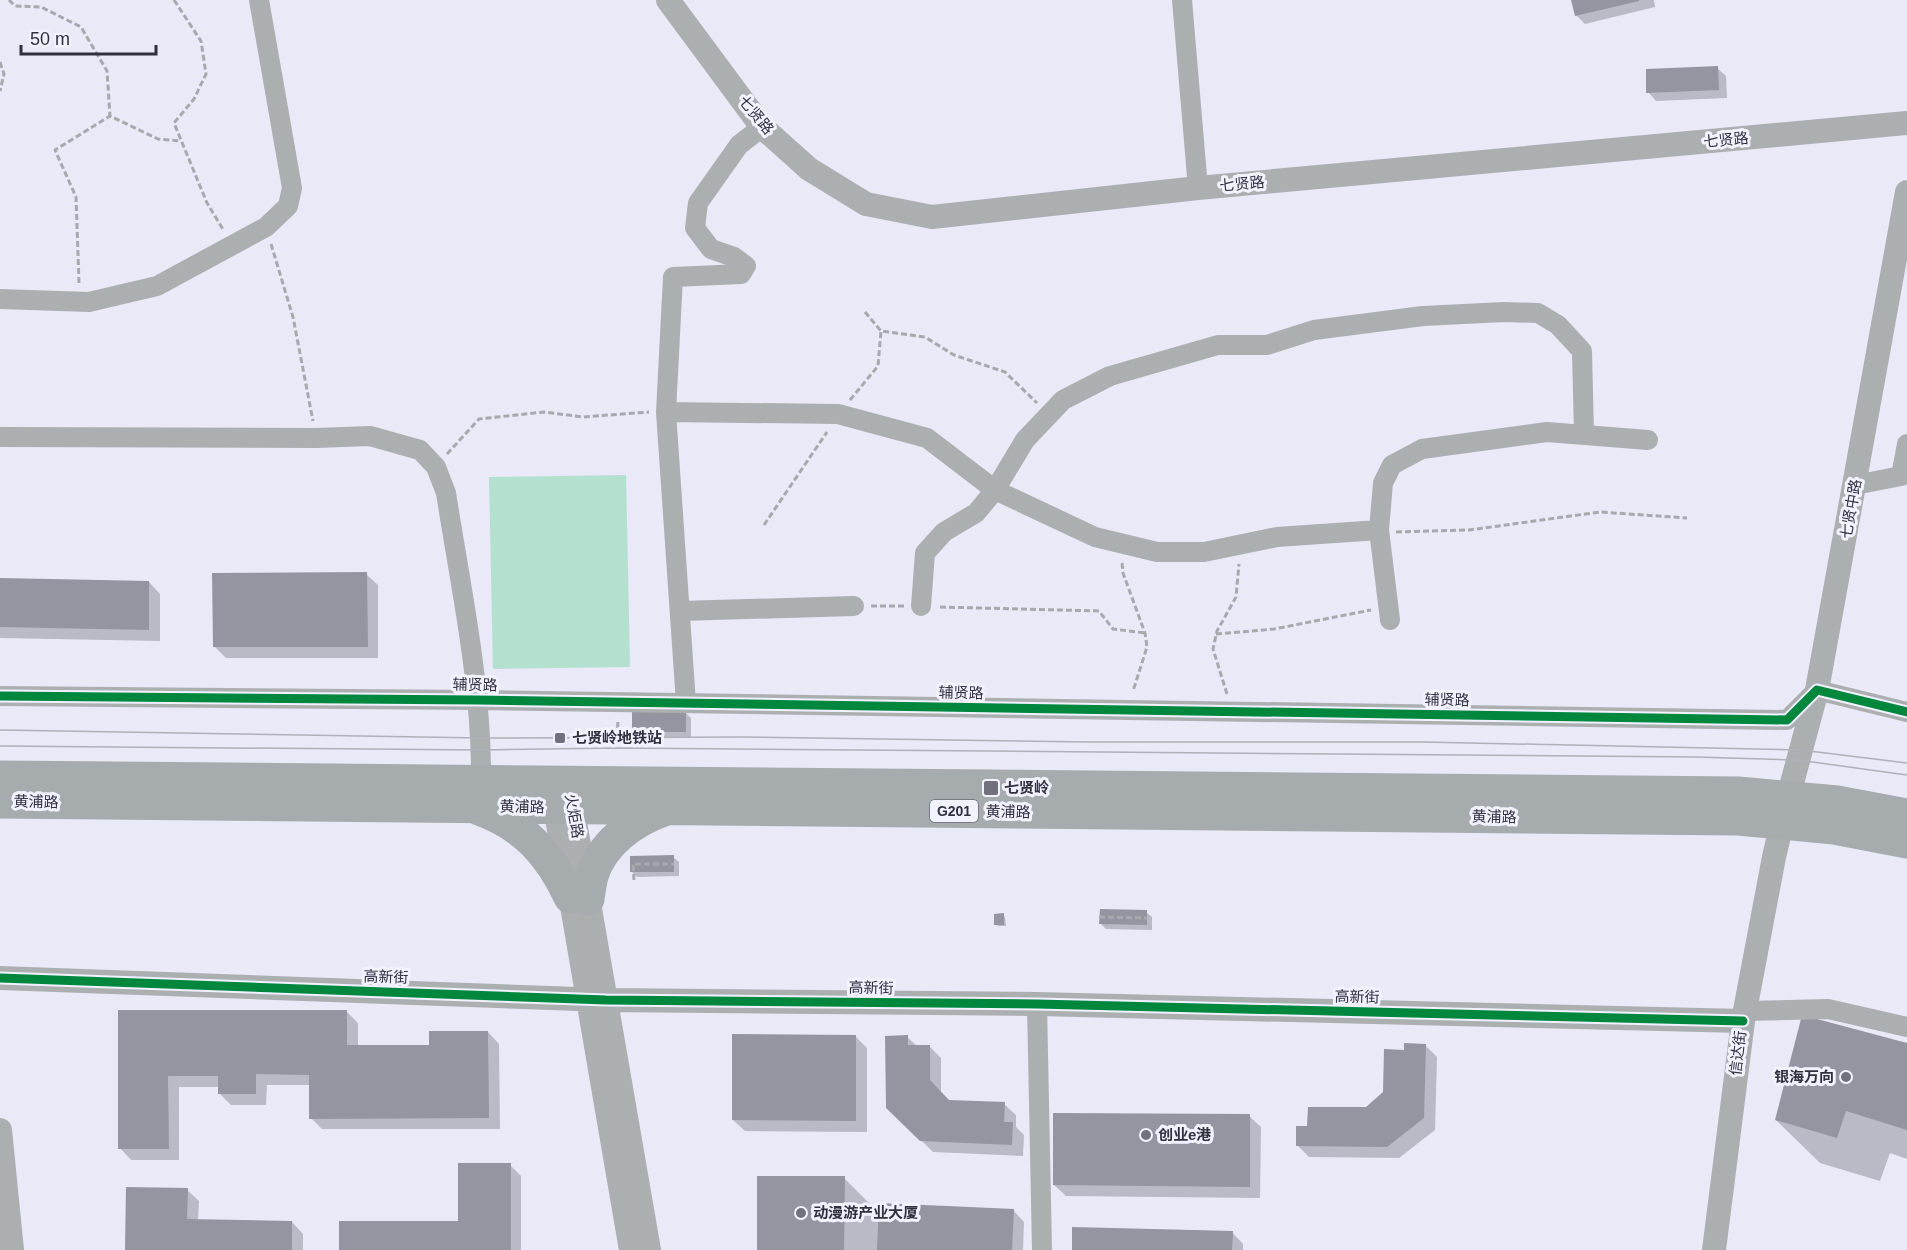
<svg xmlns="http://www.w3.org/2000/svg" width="1907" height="1250" viewBox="0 0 1907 1250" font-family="Arial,'Noto Sans SC',sans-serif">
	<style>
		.green { fill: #b4e0d0 }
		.shadow { fill: #0003 }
		.building { fill: #9595a1 }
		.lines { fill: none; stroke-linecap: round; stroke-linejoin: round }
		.path { stroke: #a7a9ac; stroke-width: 3; stroke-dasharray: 6 3; stroke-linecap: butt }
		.minor { stroke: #acafb0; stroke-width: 20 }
		.tertiary { stroke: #acafb0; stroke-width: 24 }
		.trunk { stroke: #a6abae; stroke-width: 33 }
		.tram { stroke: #aeb1b7; stroke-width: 1.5 }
		.cycleway-casing { stroke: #f1f1ff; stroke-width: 13 }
		.cycleway { stroke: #00873e; stroke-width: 9 }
		.poi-dot { fill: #71717e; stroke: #f1f1ff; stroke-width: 2 }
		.labels { text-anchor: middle; stroke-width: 6; stroke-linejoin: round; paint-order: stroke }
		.shield { fill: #f1f1ff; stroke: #6b6a77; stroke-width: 1.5 }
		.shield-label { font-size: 14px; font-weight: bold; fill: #31303d }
		.street-label { font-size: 15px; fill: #31303d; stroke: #f1f1ff }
		.poi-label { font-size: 15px; font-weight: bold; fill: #31303d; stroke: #f1f1ff; text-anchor: start }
	</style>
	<rect width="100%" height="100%" fill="#e9e9f8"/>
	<path class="green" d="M626,475L630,667L493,669L489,477Z"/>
	<path class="shadow" d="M1573,0H1654L1655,7L1585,24L1576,15Z
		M1717,68L1726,76L1727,98L1656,101L1648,92Z
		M366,574L378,585V658H226L214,646Z
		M0,579L149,582L160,594V641L0,638Z
		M685,712L691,718V737H639L634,731Z
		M673,857L679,862V876L637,877L632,872Z
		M1146,912L1152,917V930L1106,929L1101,924Z
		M1003,915L1005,917L1006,926H998L995,924Z
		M346,1011L358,1023V1046H431L488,1032L499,1044L500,1129H322L311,1118L310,1085H267L266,1105H231L220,1094V1087H179V1160H131L120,1148L119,1012Z
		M856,1037L867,1048V1132L745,1131L733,1120Z
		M907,1037L917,1046H929L941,1058V1093L949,1102L1004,1104L1016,1115V1127L1024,1135L1023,1156L933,1152L888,1107Z
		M1425,1045L1437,1057L1435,1130L1399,1158L1309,1157L1298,1146L1309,1127L1367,1109L1384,1092L1405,1052Z
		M1907,1045V1159L1890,1153L1880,1181L1820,1163L1776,1120Z
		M1249,1116L1261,1127L1260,1198L1066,1196L1054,1185Z
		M510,1165L521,1176V1250H341L460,1223Z
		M844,1178L880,1214L1013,1210L1024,1222L1023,1250H758Z
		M187,1190L199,1201L198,1221L292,1222L303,1234V1250H127Z
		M1232,1232L1243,1244V1250H1073Z"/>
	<path class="building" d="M1571,0H1639V1L1575,16Z
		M1718,66L1719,90L1646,93V69Z
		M367,572L368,647H213L212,573Z
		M0,578L149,581V630L0,627Z
		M632,711H686V732H632Z
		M674,855V872H630V856Z
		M1100,909L1147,910V925L1099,924Z
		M1004,913V925H994V914Z
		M118,1010H347V1045H429V1031H488L489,1118L309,1119V1075L256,1074V1094H218V1076H168L169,1149H118Z
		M1802,1015L1907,1043V1130L1846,1111L1837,1138L1775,1120Z
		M732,1034L856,1035V1121L732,1120Z
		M908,1035V1045H930V1080L949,1100L1005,1102L1004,1122H1013L1012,1145L920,1141L886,1108L885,1036Z
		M1404,1043L1426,1044L1424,1118L1387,1147L1296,1146V1126H1307L1308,1107H1366L1383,1092L1384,1049L1404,1050Z
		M1053,1113L1250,1114V1187L1053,1185Z
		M458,1163H511V1250H339V1221H458Z
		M757,1176H845L844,1250H757Z
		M126,1187L188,1188L187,1219L292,1221V1250H125Z
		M879,1203L1014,1209L1012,1250H877Z
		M1072,1227L1233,1231L1232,1250H1072Z"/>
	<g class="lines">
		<path class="path" d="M9,0L15,6L41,7L81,27L107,71L110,116L158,139L180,141
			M174,0L201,41L206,74L194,99L174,123L207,203L224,231
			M0,62L4,74L0,91
			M271,244L293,317L313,421
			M79,283L76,197L55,150L110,116
			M865,312L881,331L925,337L954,355L1005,372L1037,403
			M850,400L878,366L881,331
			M447,454L479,419L544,412L583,417L649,412
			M764,525L827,432
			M1396,532L1469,530L1600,512L1687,518
			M1122,563L1123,573L1145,633L1147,647L1133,691
			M871,606H904
			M940,607L1099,611L1113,629L1145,633
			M1216,634L1274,629L1371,610
			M1227,694L1213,649L1217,631L1236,597L1239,564
			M617,737L618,721
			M634,880L633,864H674
			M1099,917L1147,918"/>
		<path class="minor" d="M1182,0L1198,188
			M0,299L89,302L157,286L266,227L288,206L292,188L259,0
			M666,412L838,414L927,438L995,490L1095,537L1157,552H1204L1277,537L1379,530
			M0,437L316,438L370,436L420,450L436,467L446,493C461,589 482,685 481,781
			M1855,485L1901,476L1907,444
			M921,606L925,553L944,532L976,513L995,490L1025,440L1063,400L1110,376L1218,345H1267L1314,330L1423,316L1504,312L1538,313L1558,325L1582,351L1584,434
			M680,611L854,606
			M1390,620L1379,530L1383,483L1392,465L1422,449L1547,432L1648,440
			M0,696L478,700L1787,720L1817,690L1907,712
			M686,703L666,412L673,277L741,274L746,266L734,257L711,249L695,228L698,203L739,145L762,127
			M1037,1004L1042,1250
			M1744,1011L1828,1009L1907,1027"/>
		<path class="tertiary" d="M668,0L762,127L809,169L866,204L932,217L1198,188L1907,123
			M570,793L649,1250
			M561,795L555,807L631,1250
			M0,978L606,1000L1037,1004L1743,1021
			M0,1130L12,1250
			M1714,1250L1743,1021L1774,857L1788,798L1817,690L1907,192"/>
		<path class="trunk" d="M0,777L1738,793L1837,802L1907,815
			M0,802L1738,819L1834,828L1907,842
			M479,809C524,825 550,854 570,897
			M588,899C589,892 590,883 592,876C602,843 633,821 664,810"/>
		<path class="tram" d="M0,730L482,738L744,737L1090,742H1424L1801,750L1907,763
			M0,746L481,750L618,748L1696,757L1798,760L1907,775"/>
		<defs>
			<path id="cycleway" d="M0,696L478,700L1787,720L1817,690L1907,712
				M0,978L606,1000L1037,1004L1743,1021"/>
		</defs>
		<use href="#cycleway" class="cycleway-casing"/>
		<use href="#cycleway" class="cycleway"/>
	</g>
	<g class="poi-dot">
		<rect x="554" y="732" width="12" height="12" rx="3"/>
		<rect x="983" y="780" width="16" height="16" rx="3"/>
		<circle cx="1846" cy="1077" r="6"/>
		<circle cx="1146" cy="1135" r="6"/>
		<circle cx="801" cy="1213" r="6"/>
	</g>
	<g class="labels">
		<rect class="shield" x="930" y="800" width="48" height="22" rx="4.5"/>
		<g class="shield-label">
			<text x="954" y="816">G201</text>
		</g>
		<g class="street-label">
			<text transform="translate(756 115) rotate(50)" y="5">七贤路</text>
			<text transform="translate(1726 140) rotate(-5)" y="5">七贤路</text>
			<text transform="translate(1242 184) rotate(-5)" y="5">七贤路</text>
			<text transform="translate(1851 509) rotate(-80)" y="5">七贤中路</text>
			<text transform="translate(475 685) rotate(1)" y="5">辅贤路</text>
			<text transform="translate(961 693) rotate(1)" y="5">辅贤路</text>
			<text transform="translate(1447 700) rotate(1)" y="5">辅贤路</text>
			<text transform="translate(36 802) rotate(1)" y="5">黄浦路</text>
			<text transform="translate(522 807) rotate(1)" y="5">黄浦路</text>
			<text transform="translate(1008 812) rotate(1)" y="5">黄浦路</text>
			<text transform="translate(574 816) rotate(80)" y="5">火炬路</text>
			<text transform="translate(1494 817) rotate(1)" y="5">黄浦路</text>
			<text transform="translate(386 977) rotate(2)" y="5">高新街</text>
			<text transform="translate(871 988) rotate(1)" y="5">高新街</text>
			<text transform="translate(1357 997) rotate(1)" y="5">高新街</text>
			<text transform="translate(1738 1053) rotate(-83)" y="5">信达街</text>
		</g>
		<g class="poi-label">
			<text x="572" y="743">七贤岭地铁站</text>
			<text x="1004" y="793">七贤岭</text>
			<text x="1834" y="1082" text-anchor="end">银海万向</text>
			<text x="1158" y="1140">创业e港</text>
			<text x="813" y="1218">动漫游产业大厦</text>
		</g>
	</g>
	<path d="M21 45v9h135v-9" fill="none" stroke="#31303d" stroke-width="3"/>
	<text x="30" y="45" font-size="18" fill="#31303d" stroke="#f1f1ff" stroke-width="4.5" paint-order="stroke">50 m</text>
</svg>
